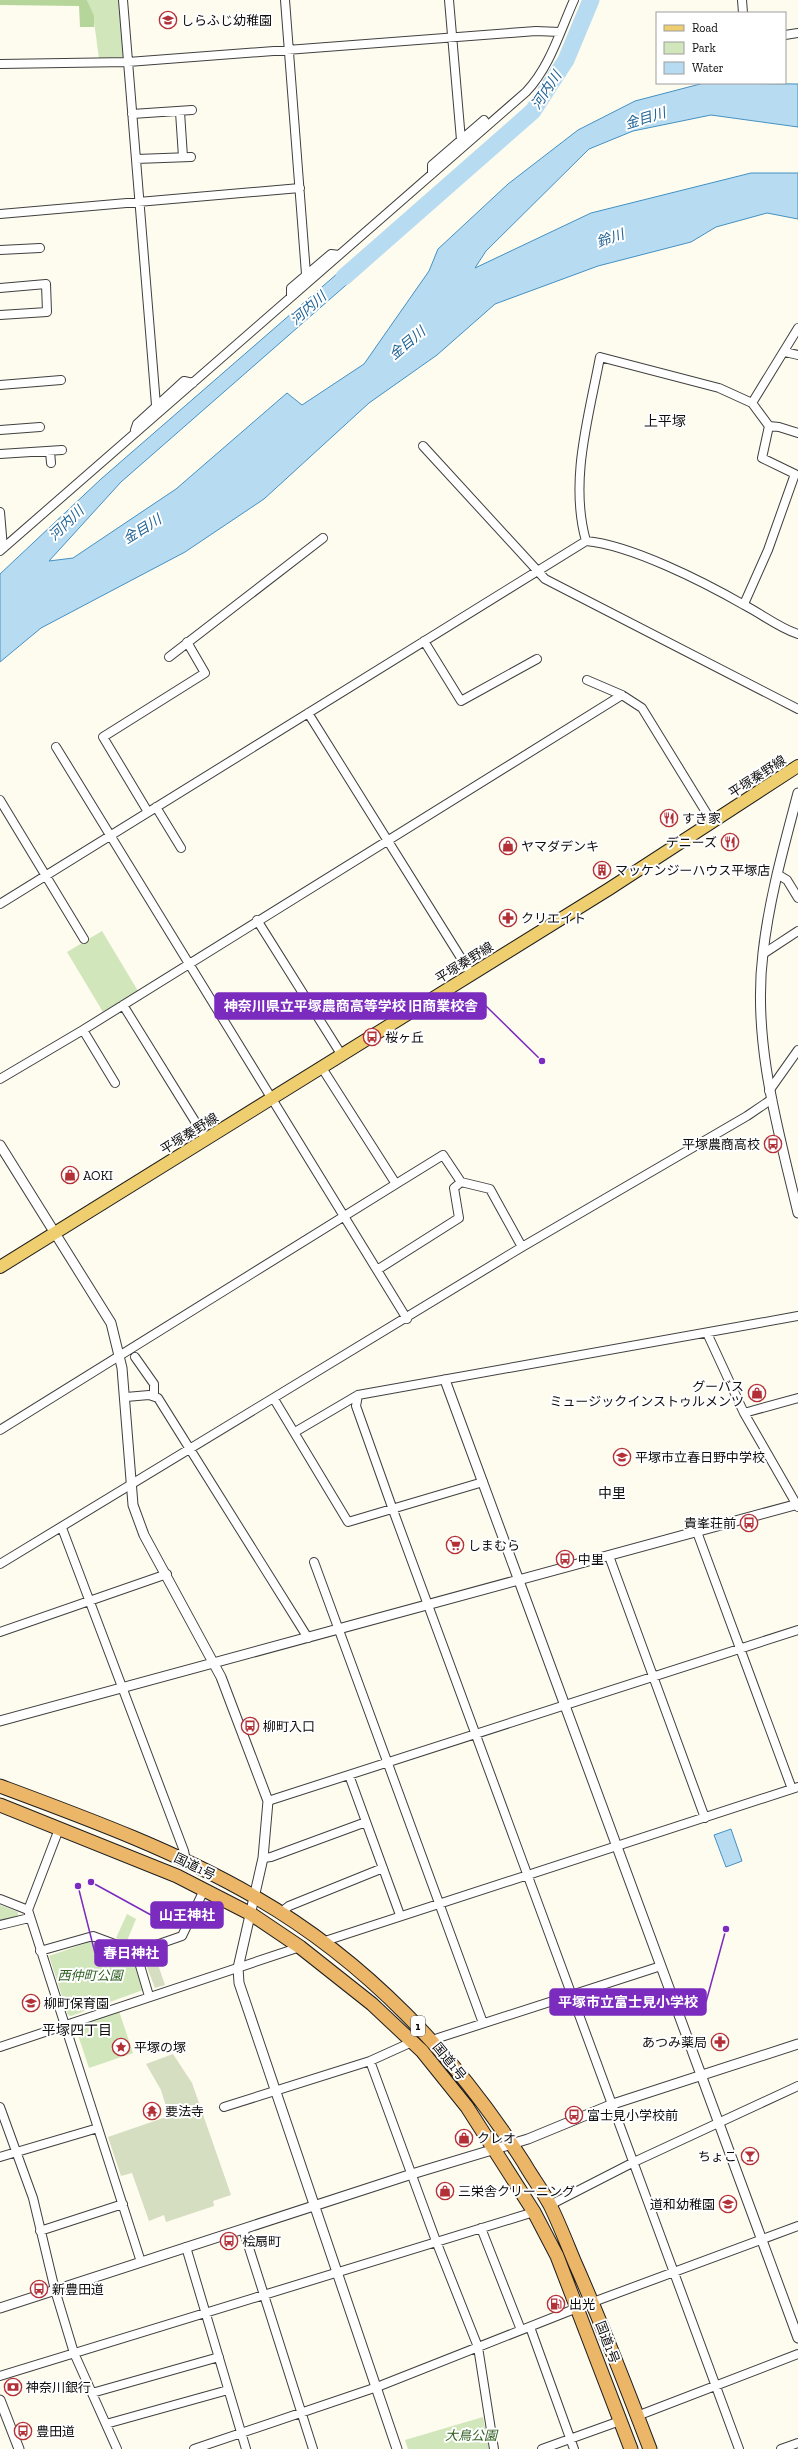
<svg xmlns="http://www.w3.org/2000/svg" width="798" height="2449" viewBox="0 0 798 2449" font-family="'Zilla Slab','Noto Sans JP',serif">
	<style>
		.green { fill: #d1e6bb }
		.forest { fill: #b6d59b }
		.cemetery { fill: #d5dec1 }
		.water { fill: #b7dcf1; stroke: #4491c3 }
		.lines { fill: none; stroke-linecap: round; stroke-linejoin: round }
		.river { stroke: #b7dcf1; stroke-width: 17 }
		.minor-casing { stroke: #404040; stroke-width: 10 }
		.tertiary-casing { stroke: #404040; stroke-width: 11 }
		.primary-casing { stroke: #1e1e1e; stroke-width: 14 }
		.trunk-casing { stroke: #1e1e1e; stroke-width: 15 }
		.minor { stroke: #fff; stroke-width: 8 }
		.tertiary { stroke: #fff; stroke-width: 9 }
		.primary { stroke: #eece6e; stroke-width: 12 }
		.trunk { stroke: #ecb668; stroke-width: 13 }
		.labels { text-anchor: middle; stroke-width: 4; stroke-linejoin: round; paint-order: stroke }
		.shield { fill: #fff; stroke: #565656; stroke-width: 1 }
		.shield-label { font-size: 12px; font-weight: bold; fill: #0d0d0d }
		.poi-label { font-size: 13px; fill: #0d0d0d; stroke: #fff; text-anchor: start }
		.street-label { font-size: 13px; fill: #0d0d0d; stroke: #fff }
		.park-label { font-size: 13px; font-style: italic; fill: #306022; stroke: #fff }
		.water-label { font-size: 14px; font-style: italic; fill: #206395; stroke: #fff }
		.neighbourhood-label { font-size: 14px; fill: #0d0d0d; stroke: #fff }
		.leader { fill: none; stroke: #7b2cbf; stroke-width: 1.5 }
		.callout-dot { fill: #7b2cbf; stroke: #fff; stroke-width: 1.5 }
		.callout { fill: #7b2cbf; stroke: #7b2cbf; stroke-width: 1.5 }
		.callout-label { font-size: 14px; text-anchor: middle; font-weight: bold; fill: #fff }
	</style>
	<rect width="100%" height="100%" fill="#fefbef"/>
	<path class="green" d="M87,0H120L124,57L99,58C96,38 95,18 87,0Z
		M102,931L138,991L103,1012L67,952Z
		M0,1905L18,1912V1916L0,1921Z
		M127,1914L136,1919L126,1943L116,1938Z
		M92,1941L132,1955L143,1990L71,2016L68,2015L49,1956Z
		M119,2011L133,2053L89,2068L75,2026Z
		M483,2417L489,2449H408L405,2440Z"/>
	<path class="forest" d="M0,0H87L94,16V27H80L79,6L0,5Z"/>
	<path class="cemetery" d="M161,1949L165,1959L157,1962L165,1985L155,1988L143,1957Z
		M173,2054L192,2083L231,2195L213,2201L214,2206L166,2222L164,2215L149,2221L132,2173L121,2176L108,2137L169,2116L161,2090L146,2064Z"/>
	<path class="water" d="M704,83L798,84V127L711,115L633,131L589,149L486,251L475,268L591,213L751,173H798V219L767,213L716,227L691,242L598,266L495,304L437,355L369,403L264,499L185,552L41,628L0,662V574L101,479L361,253V272L121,482L49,561L73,558L176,489L287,393L302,405L364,364L429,271L438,249L508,184L578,130L635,101Z
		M731,1829L742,1861L726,1867L714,1835Z"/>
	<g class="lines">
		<path class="river" d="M344,277L533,111L566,60L591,0"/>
		<defs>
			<path id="minor" d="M123,0L156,405
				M285,0L306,274
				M449,0L461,140
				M742,0L743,13
				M785,35L798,33
				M0,64L128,62L536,31L560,32
				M180,112L183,157
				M132,114L192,110
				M136,159L191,157
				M432,174V165L484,120
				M0,214L300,188
				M0,250L40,248
				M0,288L46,284L47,312L0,315
				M291,297V288L331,254L339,255
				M785,352L798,355
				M0,385L61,380
				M752,403L798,328
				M769,426L779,427L798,433
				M0,430L40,427
				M135,430L137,424L184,381L193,383
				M423,446L545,579L798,709
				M50,451L51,463
				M0,454L62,450
				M0,512L3,548
				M586,541C569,481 589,416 600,357L719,388L752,403L769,426L762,458L795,474L768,550L744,604
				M0,551L526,92C550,67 560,31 574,0
				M424,641L461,701L537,659
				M169,657L323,538
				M587,680L622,695L642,708L712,822
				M308,713L471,974
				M56,747L407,1319
				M0,800L84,939
				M156,807L181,848
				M148,812L103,737L205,673L187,642
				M777,874L787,880L798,898
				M0,904L586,541C631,545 704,582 744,605C762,614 779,628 798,634
				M257,920L341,1054
				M763,954L798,931
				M123,1005L206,1139
				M83,1030L115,1083
				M322,1068L396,1184L443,1155L461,1182L490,1189L522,1247
				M0,1079L83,1030L622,695
				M769,1091L798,1050
				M377,1270L459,1218L454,1188L461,1182
				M707,1333L744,1413L798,1507
				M135,1357L154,1384V1396
				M358,1395L356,1406L393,1510L739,2449
				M126,1397L149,1395L158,1398L308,1638
				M274,1399L348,1522L483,1482
				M744,1413L798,1398
				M0,1430L396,1184
				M295,1432L358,1395L798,1316
				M62,1528L184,1851L186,1861
				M697,1532L792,1789
				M609,1556L705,1818
				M314,1562L483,2023
				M0,1564L522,1247L747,1116L772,1099
				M0,1632L167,1574
				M349,1775L400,1915
				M268,1801L798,1630
				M59,1829L28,1910L141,2262
				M263,1858L271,1857L366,1822
				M0,1899L28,1910
				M280,1913L289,1906L383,1868
				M0,1925L29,1918
				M322,1942L798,1787
				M40,1951L93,1936L136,1952L149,1996
				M136,1952L182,1936L204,1890
				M432,2040L661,1966
				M0,2047L300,1947
				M370,2061L436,2241L478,2347L494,2449
				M0,2107L33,2198L55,2290L74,2353L117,2449
				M224,2107L370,2061L412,2042
				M0,2157L98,2128
				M550,2205L634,2162L798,2086
				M481,2228L521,2330
				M243,2229L313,2449
				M40,2231L123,2204
				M186,2247L246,2449
				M530,2327L574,2449
				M0,2376L534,2212
				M92,2393L219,2357
				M637,2416L798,2354
				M106,2424L228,2390
				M194,2449L377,2387L577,2308L798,2226
				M542,2449L620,2421
				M781,2449L798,2443"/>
			<path id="tertiary" d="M798,793C784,846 769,899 763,953C752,1041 778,1129 798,1213
				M0,1145L111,1323L122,1368L133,1505L144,1535L221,1677L268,1801L263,1858L238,1968L239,1983L397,2449
				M445,1380L798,2338
				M0,1721L798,1504
				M0,2308L412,2174L528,2139L613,2104L798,2044
				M0,2400L19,2449"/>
			<path id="primary" d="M0,1267L609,889L798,766"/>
			<path id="trunk" d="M0,1786C86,1818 176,1851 255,1897C366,1961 456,2056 524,2163C532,2177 542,2190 550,2205C559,2223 567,2244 575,2263C602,2324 626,2386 650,2449
				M0,1805L177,1876L251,1914L300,1947L372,2004L422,2051L467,2107L534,2212L557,2256L631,2449"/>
		</defs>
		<use href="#minor" class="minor-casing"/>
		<use href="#tertiary" class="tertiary-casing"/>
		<use href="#primary" class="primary-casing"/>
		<use href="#trunk" class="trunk-casing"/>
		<use href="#minor" class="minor"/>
		<use href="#tertiary" class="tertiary"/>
		<use href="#primary" class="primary"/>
		<use href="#trunk" class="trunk"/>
	</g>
	<defs>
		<symbol id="school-ring" viewBox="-11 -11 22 22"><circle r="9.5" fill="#fff" stroke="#b33037" stroke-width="1.5"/><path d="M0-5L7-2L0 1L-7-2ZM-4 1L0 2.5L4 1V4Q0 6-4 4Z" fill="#b33037"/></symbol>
		<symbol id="restaurant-ring" viewBox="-11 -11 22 22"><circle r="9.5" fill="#fff" stroke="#b33037" stroke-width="1.5"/><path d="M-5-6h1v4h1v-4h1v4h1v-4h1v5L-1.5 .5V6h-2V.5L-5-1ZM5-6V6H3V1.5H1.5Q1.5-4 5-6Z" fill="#b33037"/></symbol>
		<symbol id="shop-ring" viewBox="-11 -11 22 22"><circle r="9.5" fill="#fff" stroke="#b33037" stroke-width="1.5"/><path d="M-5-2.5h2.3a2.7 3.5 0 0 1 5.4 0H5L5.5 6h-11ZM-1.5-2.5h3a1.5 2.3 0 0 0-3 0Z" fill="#b33037"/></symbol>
		<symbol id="building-ring" viewBox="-11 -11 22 22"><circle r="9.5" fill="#fff" stroke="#b33037" stroke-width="1.5"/><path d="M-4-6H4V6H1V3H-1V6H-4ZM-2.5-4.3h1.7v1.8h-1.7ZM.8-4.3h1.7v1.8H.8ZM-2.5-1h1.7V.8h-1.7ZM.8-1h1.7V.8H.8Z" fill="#b33037"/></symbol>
		<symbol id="pharmacy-ring" viewBox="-11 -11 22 22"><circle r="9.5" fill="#fff" stroke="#b33037" stroke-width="1.5"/><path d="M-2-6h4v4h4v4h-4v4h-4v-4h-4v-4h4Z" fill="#b33037"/></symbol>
		<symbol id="bus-ring" viewBox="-11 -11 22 22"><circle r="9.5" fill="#fff" stroke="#b33037" stroke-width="1.5"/><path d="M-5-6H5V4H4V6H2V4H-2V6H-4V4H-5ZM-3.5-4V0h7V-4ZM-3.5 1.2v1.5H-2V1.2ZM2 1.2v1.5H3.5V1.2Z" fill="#b33037"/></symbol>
		<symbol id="supermarket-ring" viewBox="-11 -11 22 22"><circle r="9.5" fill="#fff" stroke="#b33037" stroke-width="1.5"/><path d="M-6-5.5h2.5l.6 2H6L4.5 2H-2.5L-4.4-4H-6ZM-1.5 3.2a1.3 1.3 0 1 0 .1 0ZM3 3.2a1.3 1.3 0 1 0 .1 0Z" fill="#b33037"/></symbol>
		<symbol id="sight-ring" viewBox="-11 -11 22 22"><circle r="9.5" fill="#fff" stroke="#b33037" stroke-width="1.5"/><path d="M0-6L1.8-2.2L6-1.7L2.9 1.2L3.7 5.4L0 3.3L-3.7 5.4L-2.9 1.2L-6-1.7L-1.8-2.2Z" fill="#b33037"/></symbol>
		<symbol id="temple-ring" viewBox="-11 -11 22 22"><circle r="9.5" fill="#fff" stroke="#b33037" stroke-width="1.5"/><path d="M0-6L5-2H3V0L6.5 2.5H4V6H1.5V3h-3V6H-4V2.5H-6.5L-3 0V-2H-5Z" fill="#b33037"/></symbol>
		<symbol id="bar-ring" viewBox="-11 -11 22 22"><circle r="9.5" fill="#fff" stroke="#b33037" stroke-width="1.5"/><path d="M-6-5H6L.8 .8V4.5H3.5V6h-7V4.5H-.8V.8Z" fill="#b33037"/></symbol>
		<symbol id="fuel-ring" viewBox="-11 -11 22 22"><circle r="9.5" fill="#fff" stroke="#b33037" stroke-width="1.5"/><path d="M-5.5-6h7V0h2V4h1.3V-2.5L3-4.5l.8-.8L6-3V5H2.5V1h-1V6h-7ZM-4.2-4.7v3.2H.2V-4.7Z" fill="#b33037"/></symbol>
		<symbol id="bank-ring" viewBox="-11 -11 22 22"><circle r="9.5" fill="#fff" stroke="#b33037" stroke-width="1.5"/><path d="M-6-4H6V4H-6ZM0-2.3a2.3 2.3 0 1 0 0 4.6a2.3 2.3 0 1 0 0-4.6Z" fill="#b33037"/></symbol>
	</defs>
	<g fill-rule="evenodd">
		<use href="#school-ring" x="158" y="10" width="20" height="20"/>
		<use href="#restaurant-ring" x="659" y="808" width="20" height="20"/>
		<use href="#restaurant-ring" x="720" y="832" width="20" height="20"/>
		<use href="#shop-ring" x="498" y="836" width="20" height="20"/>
		<use href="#building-ring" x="592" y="860" width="20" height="20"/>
		<use href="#pharmacy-ring" x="498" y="908" width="20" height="20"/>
		<use href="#bus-ring" x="362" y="1027" width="20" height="20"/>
		<use href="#bus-ring" x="763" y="1134" width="20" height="20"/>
		<use href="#shop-ring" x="60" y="1165" width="20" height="20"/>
		<use href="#shop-ring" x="747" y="1383" width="20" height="20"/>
		<use href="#school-ring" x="612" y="1447" width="20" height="20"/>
		<use href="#bus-ring" x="739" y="1513" width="20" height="20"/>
		<use href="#supermarket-ring" x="445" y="1535" width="20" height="20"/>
		<use href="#bus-ring" x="555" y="1549" width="20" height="20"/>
		<use href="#bus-ring" x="240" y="1716" width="20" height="20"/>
		<use href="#school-ring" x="21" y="1993" width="20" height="20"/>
		<use href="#pharmacy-ring" x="710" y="2032" width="20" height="20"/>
		<use href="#sight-ring" x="111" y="2037" width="20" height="20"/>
		<use href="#temple-ring" x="142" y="2101" width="20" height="20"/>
		<use href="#bus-ring" x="564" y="2105" width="20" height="20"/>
		<use href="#shop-ring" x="454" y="2128" width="20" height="20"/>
		<use href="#bar-ring" x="740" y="2146" width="20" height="20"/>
		<use href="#shop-ring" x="435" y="2181" width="20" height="20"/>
		<use href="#school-ring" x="718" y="2194" width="20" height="20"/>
		<use href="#bus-ring" x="219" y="2231" width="20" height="20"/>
		<use href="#bus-ring" x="29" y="2279" width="20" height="20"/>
		<use href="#fuel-ring" x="546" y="2294" width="20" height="20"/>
		<use href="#bank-ring" x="3" y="2377" width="20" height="20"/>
		<use href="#bus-ring" x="13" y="2421" width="20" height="20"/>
	</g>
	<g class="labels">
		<rect class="shield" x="411" y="2016" width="14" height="20" rx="3"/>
		<g class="shield-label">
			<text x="418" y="2030">1</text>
		</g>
		<g class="poi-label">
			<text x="181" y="25">しらふじ幼稚園</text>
			<text x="682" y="823">すき家</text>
			<text x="717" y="847" text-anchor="end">デニーズ</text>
			<text x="521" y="851">ヤマダデンキ</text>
			<text x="615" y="875">マッケンジーハウス平塚店</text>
			<text x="521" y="923">クリエイト</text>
			<text x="385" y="1042">桜ヶ丘</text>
			<text x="760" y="1149" text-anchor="end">平塚農商高校</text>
			<text x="83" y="1180">AOKI</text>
			<text x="744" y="1391" text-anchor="end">グーバス<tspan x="744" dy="15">ミュージックインストゥルメンツ</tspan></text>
			<text x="635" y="1462">平塚市立春日野中学校</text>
			<text x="736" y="1528" text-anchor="end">貴峯荘前</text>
			<text x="468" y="1550">しまむら</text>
			<text x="578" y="1564">中里</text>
			<text x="263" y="1731">柳町入口</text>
			<text x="44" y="2008">柳町保育園</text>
			<text x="707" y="2047" text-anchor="end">あつみ薬局</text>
			<text x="134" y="2052">平塚の塚</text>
			<text x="165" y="2116">要法寺</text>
			<text x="587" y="2120">富士見小学校前</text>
			<text x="477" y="2143">クレオ</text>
			<text x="737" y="2161" text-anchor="end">ちょこ</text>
			<text x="458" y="2196">三栄舎クリーニング</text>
			<text x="715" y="2209" text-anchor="end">道和幼稚園</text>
			<text x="242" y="2246">桧扇町</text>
			<text x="52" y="2294">新豊田道</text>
			<text x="569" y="2309">出光</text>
			<text x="26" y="2392">神奈川銀行</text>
			<text x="36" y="2436">豊田道</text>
		</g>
		<g class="street-label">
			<text transform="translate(757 776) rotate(-33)" y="5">平塚秦野線</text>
			<text transform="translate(464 962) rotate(-32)" y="5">平塚秦野線</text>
			<text transform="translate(189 1133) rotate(-32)" y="5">平塚秦野線</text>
			<text transform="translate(195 1866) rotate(26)" y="5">国道1号</text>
			<text transform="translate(450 2061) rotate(51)" y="5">国道1号</text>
			<text transform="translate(608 2342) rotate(69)" y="5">国道1号</text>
		</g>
		<g class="park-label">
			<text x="90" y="1980">西仲町公園</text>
			<text x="471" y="2440">大鳥公園</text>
		</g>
		<g class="water-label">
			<text transform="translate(546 90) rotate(-56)" y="5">河内川</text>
			<text transform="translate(645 118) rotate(-17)" y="5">金目川</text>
			<text transform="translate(610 238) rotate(-19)" y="5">鈴川</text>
			<text transform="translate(308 308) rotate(-41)" y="5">河内川</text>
			<text transform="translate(407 343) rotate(-40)" y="5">金目川</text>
			<text transform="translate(66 523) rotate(-44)" y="5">河内川</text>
			<text transform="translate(142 529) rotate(-32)" y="5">金目川</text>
		</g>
		<g class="neighbourhood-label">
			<text x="665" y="426">上平塚</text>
			<text x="612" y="1498">中里</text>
			<text x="77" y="2035">平塚四丁目</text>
		</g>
	</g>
	<path class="leader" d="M542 1061L486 1006M91 1882L151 1915M78 1886L95 1953M726 1929L706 2002"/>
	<g class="callout-dot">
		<circle cx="542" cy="1061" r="4"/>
		<circle cx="91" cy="1882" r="4"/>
		<circle cx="78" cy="1886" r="4"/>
		<circle cx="726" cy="1929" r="4"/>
	</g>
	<g class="callout">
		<rect x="215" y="993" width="271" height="26" rx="4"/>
		<rect x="151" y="1902" width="72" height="26" rx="4"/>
		<rect x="95" y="1940" width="72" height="26" rx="4"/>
		<rect x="550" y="1989" width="156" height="26" rx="4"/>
	</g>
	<g class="callout-label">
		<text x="351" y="1011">神奈川県立平塚農商高等学校 旧商業校舎</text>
		<text x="187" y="1920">山王神社</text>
		<text x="131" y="1958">春日神社</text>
		<text x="628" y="2007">平塚市立富士見小学校</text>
	</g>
	<rect x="656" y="12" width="130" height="72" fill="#ffffff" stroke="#9e9e9e"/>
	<rect x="664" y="25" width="20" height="6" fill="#eece6e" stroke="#9e9e9e"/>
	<text x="692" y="32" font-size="12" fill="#0d0d0d">Road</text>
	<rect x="664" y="42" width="20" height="12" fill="#d1e6bb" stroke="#9e9e9e"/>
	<text x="692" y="52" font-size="12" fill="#0d0d0d">Park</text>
	<rect x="664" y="62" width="20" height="12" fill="#b7dcf1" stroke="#9e9e9e"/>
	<text x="692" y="72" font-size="12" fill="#0d0d0d">Water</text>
</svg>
